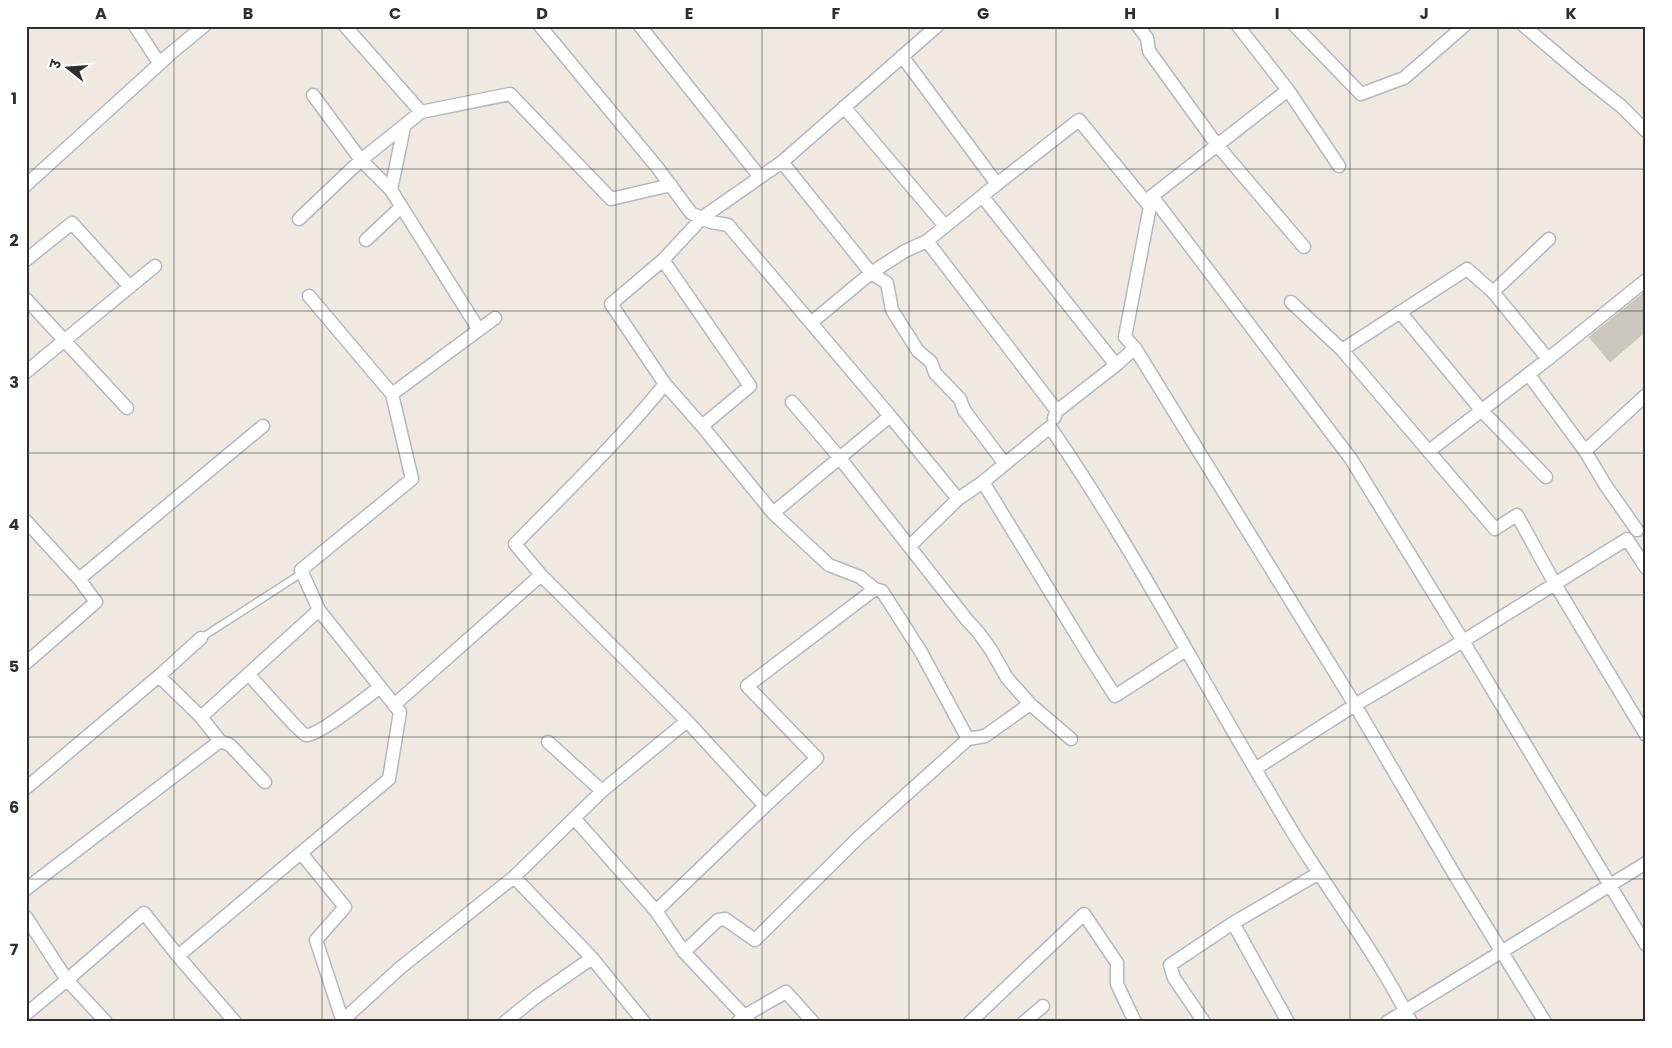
<svg xmlns="http://www.w3.org/2000/svg" width="1672" height="1048" viewBox="0 0 1672 1048" font-family="Poppins,'Noto Sans Devanagari',sans-serif">
	<style>
		.building { fill: #cbc7bf; stroke: #cbc5ba }
		.lines { fill: none; stroke-linecap: round; stroke-linejoin: round }
		.lane-casing { stroke: #b4b7c1; stroke-width: 9 }
		.street-casing { stroke: #b4b7c1; stroke-width: 15 }
		.lane { stroke: #fff; stroke-width: 6 }
		.street { stroke: #fff; stroke-width: 12 }
		.grid { fill: none; stroke: #2e2e2e; stroke-width: 1; stroke-opacity: 0.55 }
		.neatline { fill: none; stroke: #2e2e2e; stroke-width: 2 }
		.grid-label { font-size: 16px; text-anchor: middle; font-weight: bold; fill: #2e2e2e }
	</style>
	<rect width="100%" height="100%" fill="#efe9e1"/>
	<path class="building" d="M1646,291V331L1610,362L1589,337Z"/>
	<g class="lines">
		<defs>
			<path id="lane" d="M201,638L302,573"/>
			<path id="street" d="M135,26L159,63L204,26
				M345,26L421,112
				M540,26L657,167L691,213L711,222L728,225L890,416
				M640,26L760,177
				M1138,26L1147,38L1149,51L1217,145L1304,247
				M1238,26L1288,90L1152,196L1125,337L1135,348L1355,705L1460,884L1545,1022
				M1295,26L1361,94L1404,78L1464,26
				M1524,26L1583,76L1621,106L1646,131
				M1288,90L1339,166
				M313,95L361,160L391,190L479,330
				M844,107L945,226
				M782,162L871,273L887,283L892,310L918,351L931,362L935,373L960,399L964,410L1005,464
				M997,184L1079,120L1150,207
				M26,185L166,58
				M391,190L404,127
				M982,196L1116,365
				M1152,196L1351,459L1463,641L1627,539L1646,568
				M299,219L361,160L421,112L510,94L611,199L671,185
				M1549,239L1493,292L1548,359L1646,280
				M366,240L401,207
				M927,241L1057,411
				M26,260L72,223L130,287
				M663,260L703,217L782,162L937,26
				M1493,292L1467,269L1342,350L1495,529L1517,515L1555,584L1646,735
				M309,296L392,394
				M26,299L127,408
				M1291,302L1342,350
				M1400,312L1482,411L1546,477
				M812,322L871,273L905,251L927,241L997,184L902,56
				M26,372L155,266
				M1529,375L1585,451
				M665,384C619,441 566,492 515,544L541,575L687,721
				M792,402L839,457L967,620L979,633L991,650L1007,678L1030,704L1071,739
				M1054,418L1057,411L1116,365L1135,348
				M702,426L750,386L663,260L611,304L665,384L702,426L773,513
				M1429,451L1548,359
				M26,521L79,579L96,602L26,663
				M1637,530L1606,486L1585,451L1646,395
				M910,546L958,499
				M79,579L263,426
				M875,589L860,577L829,565L773,513L890,416L958,499L983,482
				M319,610L301,570L412,479L392,394L495,318
				M1186,650L1115,696L1090,657L983,482L1050,427C1129,541 1193,665 1264,784C1279,809 1293,834 1309,858C1344,912 1382,964 1411,1022
				M248,674C256,682 301,734 306,735C318,736 368,696 380,687
				M159,676L201,638
				M394,705L541,575
				M201,717L220,741L230,745L265,782
				M968,739L985,736L1030,704
				M548,742L602,791
				M1255,769L1355,705L1463,641L1646,945
				M26,788L159,676L201,717L319,610L400,712L389,779L178,956L144,913L67,980L106,1022
				M301,853L345,907L316,940L343,1022
				M514,877L592,958L644,1022
				M26,889L220,741
				M656,911L684,952L750,1022
				M26,917L67,980L26,1014
				M1233,923L1288,1022
				M684,952L718,920L725,919L755,940L859,837L968,739L921,652L882,591L875,589L747,686L817,758L765,806
				M178,956L235,1022
				M342,1021L400,968L514,877L602,791L687,721L765,806L656,911L574,818
				M505,1022L536,997L592,958
				M738,1022L744,1016L786,992L813,1022
				M970,1022L1084,914L1117,963V984L1135,1022
				M1024,1022L1043,1006
				M1204,1022L1174,978L1170,965L1233,923L1319,873
				M1387,1022L1646,863"/>
		</defs>
		<use href="#lane" class="lane-casing"/>
		<use href="#street" class="street-casing"/>
		<use href="#lane" class="lane"/>
		<use href="#street" class="street"/>
	</g>
	<path class="grid" d="M174,26V1022M322,26V1022M468,26V1022M616,26V1022M762,26V1022M909,26V1022M1056,26V1022M1204,26V1022M1350,26V1022M1498,26V1022M26,169H1646M26,311H1646M26,453H1646M26,595H1646M26,737H1646M26,879H1646"/>
	<rect width="1672" height="1048" fill="none" stroke="#ffffff" stroke-width="55"/>
	<g transform="translate(68 68) rotate(287)" stroke="#ffffff" stroke-width="4" paint-order="stroke">
	<path d="M0-4L9 19L0 12L-9 19Z" fill="#2e2e2e"/>
	<text y="-8" font-size="14" font-weight="bold" text-anchor="middle" fill="#2e2e2e">उ</text>
	</g>
	<rect x="28" y="28" width="1616" height="992" class="neatline"/>
	<g class="grid-label">
		<text x="101" y="19">A</text>
		<text x="248" y="19">B</text>
		<text x="395" y="19">C</text>
		<text x="542" y="19">D</text>
		<text x="689" y="19">E</text>
		<text x="836" y="19">F</text>
		<text x="983" y="19">G</text>
		<text x="1130" y="19">H</text>
		<text x="1277" y="19">I</text>
		<text x="1424" y="19">J</text>
		<text x="1571" y="19">K</text>
		<text x="14" y="104">1</text>
		<text x="14" y="246">2</text>
		<text x="14" y="388">3</text>
		<text x="14" y="530">4</text>
		<text x="14" y="672">5</text>
		<text x="14" y="813">6</text>
		<text x="14" y="955">7</text>
	</g>
</svg>
